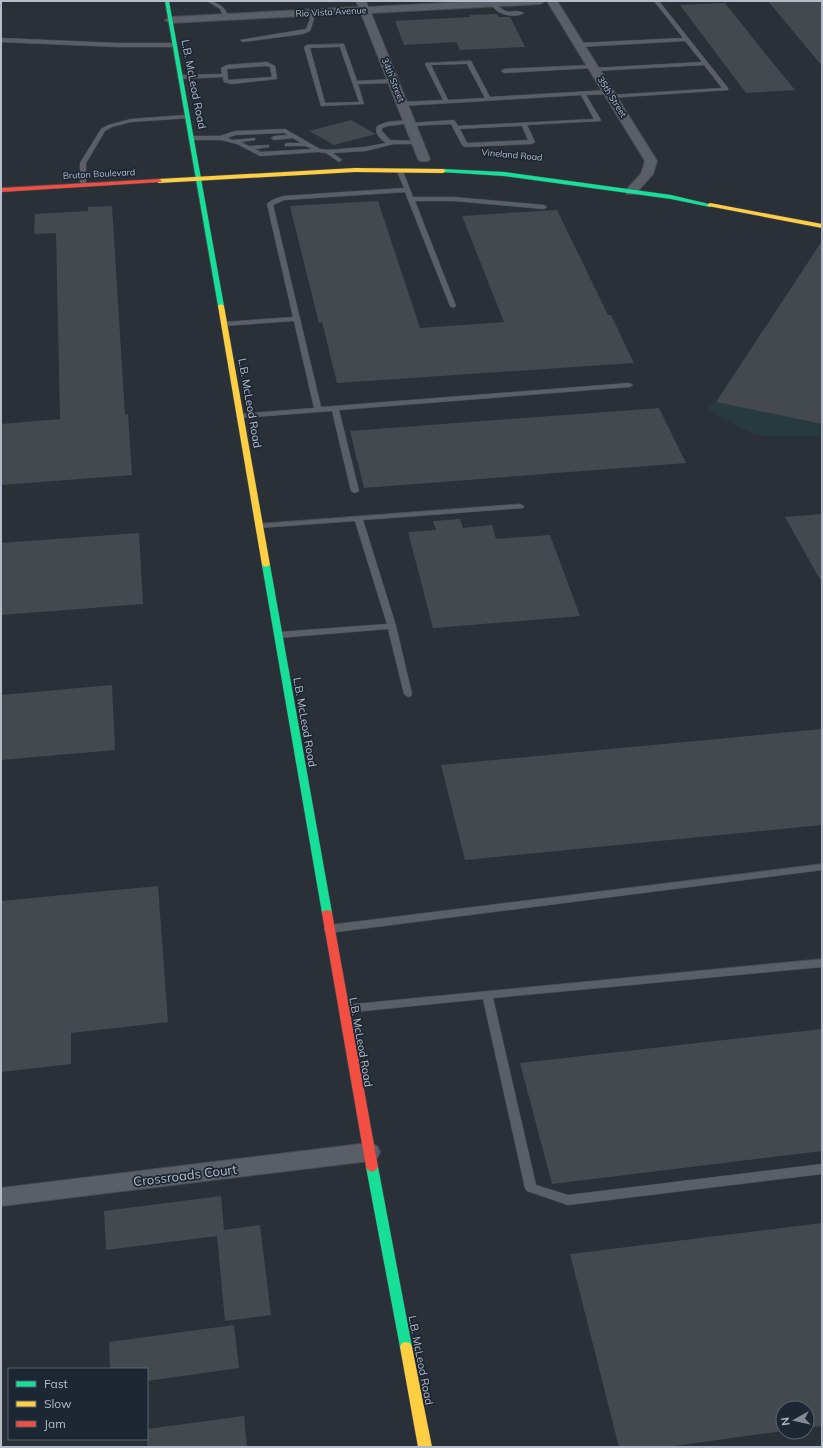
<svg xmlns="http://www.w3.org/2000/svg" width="823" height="1448" viewBox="0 0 823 1448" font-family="Mulish,sans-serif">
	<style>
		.green { fill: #273a3e }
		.building { fill: #444950 }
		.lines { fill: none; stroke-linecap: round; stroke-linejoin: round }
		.lane-casing { stroke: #484c53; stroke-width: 1 }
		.street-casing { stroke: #484c53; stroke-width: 2 }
		.fast-casing { stroke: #484c53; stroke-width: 1 }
		.slow-casing { stroke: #484c53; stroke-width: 1 }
		.jam-casing { stroke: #484c53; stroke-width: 1 }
		.lane { fill: #5a5e66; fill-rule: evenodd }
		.street { fill: #5a5e66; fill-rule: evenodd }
		.fast { fill: #16e098; fill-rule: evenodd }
		.slow { fill: #ffcf43; fill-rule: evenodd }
		.jam { fill: #f24e42; fill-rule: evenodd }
		.labels { text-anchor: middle; stroke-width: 3.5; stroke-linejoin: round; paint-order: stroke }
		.far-street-label { font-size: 9px; fill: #b4bcc9; stroke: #1d2633 }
		.street-label { font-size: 11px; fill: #b4bcc9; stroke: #1d2633 }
		.near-street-label { font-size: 13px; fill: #b4bcc9; stroke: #1d2633 }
	</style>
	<rect width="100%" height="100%" fill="#2a3038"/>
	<path class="green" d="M716,402L822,424V436H764L754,434L735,425L707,408Z"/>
	<path class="building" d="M768,1H822V66Z
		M725,3L772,62L795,90L746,93L680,5Z
		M497,14L499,17H510L525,47L460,50L456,42L404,45L395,21L470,17L469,15Z
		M351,120L376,134L334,145L309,131Z
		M378,201L420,328L504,322L462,216L557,210L608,315H611L634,363L337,383L322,322L319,323L290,206Z
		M112,206L125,415L128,414L132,475L1,485V424L60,419L56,233L34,234L35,214L88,211V207Z
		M822,241V424L716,402Z
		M659,408L686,463L364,488L350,431Z
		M822,514V583L785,517Z
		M460,519L463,528L492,525L496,539L550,535L580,616L433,628L408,532L436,530L433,521Z
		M139,533L143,604L1,615V543Z
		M112,685L115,750L1,760V695Z
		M822,729V825L465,860L441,765Z
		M158,886L168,1022L71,1033V1064L1,1072V901Z
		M822,1029V1151L552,1184L520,1063Z
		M221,1196L224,1230L260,1225L271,1315L225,1321L217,1236L106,1250L104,1211Z
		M822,1223V1426L807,1428V1408H783V1431L667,1447H619L570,1254Z
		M234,1325L239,1368L147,1381V1369H110L109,1342Z
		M244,1416L247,1447H147V1429Z"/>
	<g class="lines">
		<defs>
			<path id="lane" d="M207,1C216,1 228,8 228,18H224L220,9Z
				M654,1H659L728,88V90L609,98V96L611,95L722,88L704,65L593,71V69L595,68L702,62L685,41L579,47L576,45L579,43L683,38Z
				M491,2H495C509,19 512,7 524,13C514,19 494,15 491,2Z
				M307,12H311L314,19L310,31L303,34L243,42L240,40L306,29L310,19Z
				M1,38L117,43H174L177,45L174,47H117L1,42Z
				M344,44L357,81L393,79L396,81L393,83L358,84L364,104L321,106L304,47L307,45ZM340,47L359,102L325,103L310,48Z
				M471,61L490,97L609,90L612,92L609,94L586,95L601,120L600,121L527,125L535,142L532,144L465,147L462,145L451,124L409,126L408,125L411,123L453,120L455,121L458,126L594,119L581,95L402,106L399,104L402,102L443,100L425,64L426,63ZM467,64L485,98L448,100L431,65ZM522,126L528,140L467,143L460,129Z
				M267,62L275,66L277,79L231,84L224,82L223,77L180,79L177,77L180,75L222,74L221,68L227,65ZM266,66L270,67L272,77L228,80L227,69Z
				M594,65L595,66L592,68L504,73L501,71L504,69Z
				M187,115L189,116V118L131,122L112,127L105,131L86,163V185L83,187L80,185V163L101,129L108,125L131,119Z
				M409,120L412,122L411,123L388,126L382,128V131L390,140L418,141L420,142V144H394L365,151L333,153L342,160L339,162L326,153L318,152L260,156L237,144L221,140H192L189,138L192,136H220L235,131L285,129L320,149L328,150L365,147L386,143C380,139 374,133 377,126L387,122ZM284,133L288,135L274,136L271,138L274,140L293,138L301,143H287L285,144V146H306L312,149L261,152L255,149L269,147V145L249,146L241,142L255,140V138L233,140L227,138L236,135Z
				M400,169L403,171L413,197H454L544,205L547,207L544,209L454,201H415L456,306L453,308L450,306L405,192L284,200L273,205L321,407L629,383L633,385L629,387L339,410L359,491L355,493L351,491L332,411L240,418L236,416L240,414L314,408L294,321L224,326L221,324L224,322L293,317L267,204C272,199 277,198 284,196L404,188L397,171Z
				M520,504L524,506L523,508L363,520L396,626L412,694L411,696L408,697L404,694L388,629L278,638L274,635L278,632L387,624L355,521L259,528L255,526L256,524Z
				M822,864V870L329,933L325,932L324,929L325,926L329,925Z
				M822,959V967L493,998L536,1185L568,1195L822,1164V1174L568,1205L527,1191L525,1188L483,999L344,1013L340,1012L339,1009L340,1006L344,1005Z"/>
			<path id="street" d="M356,1H366L368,7L483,1H545L540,4L371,13L430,159L428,161H420L418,159L361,13L170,23L165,20L170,17L359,7Z
				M547,1H557L657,161L653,174L635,194H627L625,191L641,174L645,161Z
				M369,1143L377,1146L380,1152L377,1158L369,1161L1,1206V1188Z"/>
			<path id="fast" d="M165,1H169L224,306L221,308L218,306Z
				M443,169L504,172L671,195L713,205L710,207L671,199L504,176L441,172V170Z
				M263,563H266L270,565L332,913L331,915H323L322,913L262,565Z
				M372,1162L376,1164L378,1167L412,1347L410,1351L406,1352L402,1351L400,1347L366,1167L368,1164Z"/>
			<path id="slow" d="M355,168L443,169L446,171L443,173L355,172L159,183L156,181L159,179Z
				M710,203L822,224V228L708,206L707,205Z
				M221,304L224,306L270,565L266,567L262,565L218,306Z
				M406,1342L410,1343L412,1347L432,1447H418L400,1347L402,1343Z"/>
			<path id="jam" d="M159,179L162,181L161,182L1,192V188Z
				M327,910L331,911L332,913L378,1167L376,1170L372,1172L368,1170L366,1167L322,913L323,911Z"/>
		</defs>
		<use href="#lane" class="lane-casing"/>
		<use href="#street" class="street-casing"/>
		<use href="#fast" class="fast-casing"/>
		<use href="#slow" class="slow-casing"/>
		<use href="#jam" class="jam-casing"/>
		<use href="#lane" class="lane"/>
		<use href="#street" class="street"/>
		<use href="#fast" class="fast"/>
		<use href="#slow" class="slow"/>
		<use href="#jam" class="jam"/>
	</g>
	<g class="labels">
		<g class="far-street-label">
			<text transform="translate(331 12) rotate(-3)" y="3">Rio Vista Avenue</text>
			<text transform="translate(393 80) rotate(68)" y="3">34th Street</text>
			<text transform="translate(612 97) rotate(58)" y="3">35th Street</text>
			<text transform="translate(512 155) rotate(5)" y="3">Vineland Road</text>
			<text transform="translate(99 174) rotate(-3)" y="3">Bruton Boulevard</text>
		</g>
		<g class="street-label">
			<text transform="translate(194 84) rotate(79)" y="4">L.B. McLeod Road</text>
			<text transform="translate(250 403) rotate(80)" y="4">L.B. McLeod Road</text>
			<text transform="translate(305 722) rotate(80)" y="4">L.B. McLeod Road</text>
			<text transform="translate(361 1042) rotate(80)" y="4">L.B. McLeod Road</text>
			<text transform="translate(421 1360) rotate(79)" y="4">L.B. McLeod Road</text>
		</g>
		<g class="near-street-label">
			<text transform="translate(185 1175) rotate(-7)" y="5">Crossroads Court</text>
		</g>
	</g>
	<rect width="823" height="1448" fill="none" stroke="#b4bcc9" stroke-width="4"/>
	<rect x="8" y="1368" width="140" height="72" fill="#1d2633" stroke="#59626f"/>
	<rect x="16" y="1381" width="20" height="6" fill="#16e098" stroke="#59626f"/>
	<text x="44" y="1388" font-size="12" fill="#b4bcc9">Fast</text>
	<rect x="16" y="1401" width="20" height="6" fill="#ffcf43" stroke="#59626f"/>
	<text x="44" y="1408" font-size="12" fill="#b4bcc9">Slow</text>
	<rect x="16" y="1421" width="20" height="6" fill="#f24e42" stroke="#59626f"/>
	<text x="44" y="1428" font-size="12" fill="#b4bcc9">Jam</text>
	<g transform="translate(795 1420) rotate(262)"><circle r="19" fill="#1d2633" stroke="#59626f"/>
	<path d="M0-3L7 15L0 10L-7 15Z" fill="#848b96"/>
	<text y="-6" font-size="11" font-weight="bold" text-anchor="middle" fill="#b4bcc9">N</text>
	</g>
</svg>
